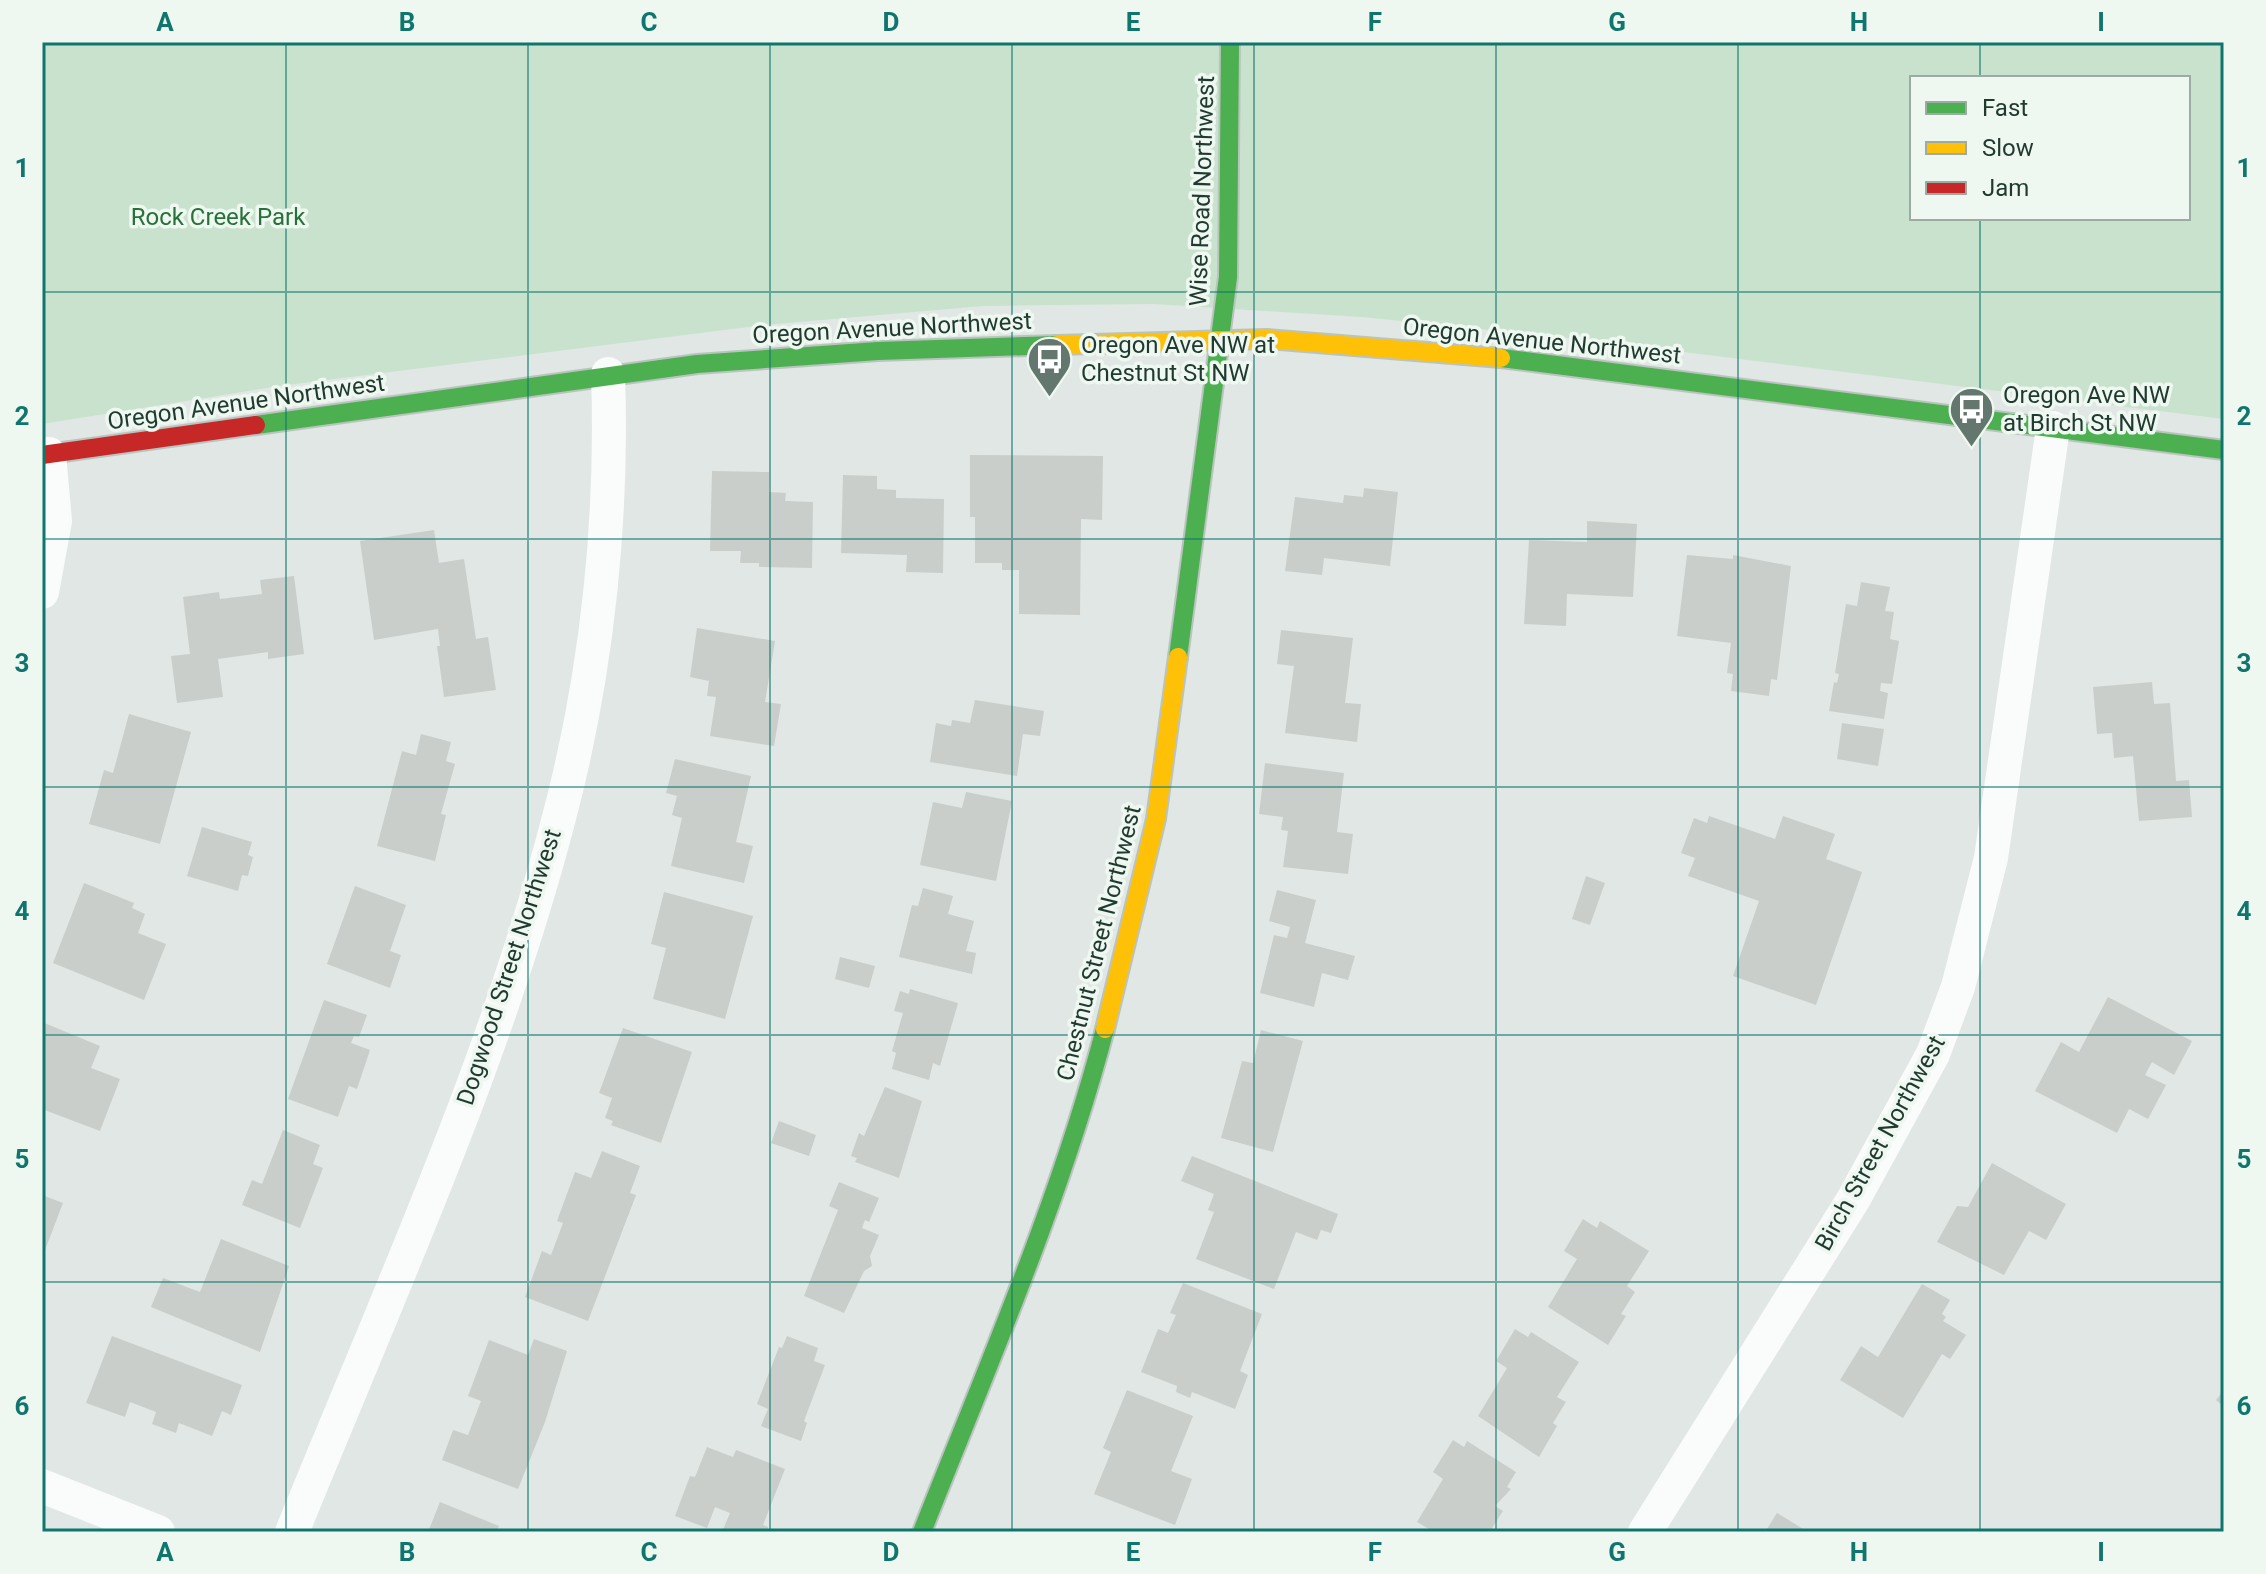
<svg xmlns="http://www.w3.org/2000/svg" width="2266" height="1574" viewBox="0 0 2266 1574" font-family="Roboto,sans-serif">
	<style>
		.green { fill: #c9e2cd; fill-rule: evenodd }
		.building { fill: #c9cecb }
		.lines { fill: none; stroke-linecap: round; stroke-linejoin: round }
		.fast-casing { stroke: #bac4bf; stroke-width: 22 }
		.slow-casing { stroke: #bac4bf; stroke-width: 22 }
		.jam-casing { stroke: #bac4bf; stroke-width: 22 }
		.street { stroke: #fafbfb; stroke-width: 34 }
		.fast { stroke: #4caf50; stroke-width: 18 }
		.slow { stroke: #ffc107; stroke-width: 18 }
		.jam { stroke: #c62828; stroke-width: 18 }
		.grid { fill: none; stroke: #0f766e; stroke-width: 2; stroke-opacity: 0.55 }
		.labels { text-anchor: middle; stroke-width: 7; stroke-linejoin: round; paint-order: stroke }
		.street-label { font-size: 24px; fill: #1f3a2f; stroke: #eff7f1 }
		.park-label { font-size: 24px; fill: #287239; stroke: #eff7f1 }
		.poi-label { font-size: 24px; fill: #1f3a2f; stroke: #eff7f1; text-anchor: start }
		.neatline { fill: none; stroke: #0f766e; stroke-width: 3 }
		.grid-label { font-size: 26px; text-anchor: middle; font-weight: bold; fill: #0f766e }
	</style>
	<rect width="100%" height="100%" fill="#e1e7e4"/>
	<path class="green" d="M42,42H2224V419L1587,340L1362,317L1154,304L983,306L764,325L279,386L42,424ZM1912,78H2188V218H1912Z"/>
	<path class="building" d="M970,455L1103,456L1102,520L1081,519L1080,615L1019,614V570H1002V563H975V517H970Z
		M712,471L769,472V492L786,493L785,501L813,502L812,568L759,567V563H740L741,551H710Z
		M843,475L877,476V489L896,490V498L944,499L943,573L906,572L907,555L841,553Z
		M1364,488L1398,492L1390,566L1324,558L1322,575L1285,571L1295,497L1343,503L1344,495L1363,497Z
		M1587,521L1637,524L1633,597L1567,594L1566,626L1524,624L1529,540L1587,542Z
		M434,530L439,563L464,559L476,639L488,637L496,690L444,697L437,646H440L438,629L374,640L360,541Z
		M1687,555L1733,559V555L1791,566L1777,680L1771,679L1769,696L1731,691L1733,674L1727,673L1731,643L1677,636Z
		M294,576L304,654L268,659V652L218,659L223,697L177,703L171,656L190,654L183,597L219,592L220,599L262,594L260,580Z
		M1861,582L1890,587L1885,611L1894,612L1890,639L1899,641L1892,684L1881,683L1880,691L1888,693L1884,719L1829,711L1834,682L1837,683L1839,674L1835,673L1846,604L1857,606Z
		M697,628L775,641L765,702L781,704L774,746L710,736L716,697L707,696L709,681L690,677Z
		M1281,630L1353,638L1345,703L1361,704L1357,742L1285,733L1294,666L1277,664Z
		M2152,682L2154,704L2170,703L2176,781L2189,780L2192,817L2139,821L2133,756L2114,758L2112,733L2097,734L2093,687Z
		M975,700L1044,711L1040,736L1023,734L1017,776L930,762L936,723L951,726L952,720L970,723Z
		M129,714L191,732L160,844L89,824L104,770L113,773Z
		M1842,723L1884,729L1878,766L1837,759Z
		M421,734L451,742L446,761L455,764L441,814L446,815L435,861L377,846L402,751L416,755Z
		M675,759L751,776L736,842L753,846L744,883L671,866L682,818L672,815L677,796L666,793Z
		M1265,763L1344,773L1337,832L1353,834L1348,874L1283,867L1288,831L1281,830L1283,817L1259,814Z
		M966,792L1012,801L996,881L920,865L933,802L962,808Z
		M1709,816L1775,839L1783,816L1835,834L1826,859L1862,872L1816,1005L1733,976L1759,901L1688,876L1695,858L1681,853L1694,818L1707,823Z
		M202,827L252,842L248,855L253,857L248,876L242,875L238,891L187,876Z
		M1586,876L1605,883L1590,925L1572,919Z
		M84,883L134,903L132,908L145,914L138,933L166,944L144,1000L53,963Z
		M355,886L406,905L390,951L401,955L390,988L327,964Z
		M923,888L953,896L948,914L974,921L966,951L976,953L972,974L899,957L912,905L918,906Z
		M1277,890L1316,900L1305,943L1355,956L1348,980L1322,973L1314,1007L1260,993L1274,935L1287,938L1290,927L1269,921Z
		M664,892L753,916L725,1019L653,999L666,948L651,944Z
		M840,957L875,966L869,988L835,979Z
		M910,989L958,1003L940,1066L933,1063L929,1080L892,1069L896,1053L892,1051L903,1013L894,1011L900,991L909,994Z
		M2108,997L2192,1041L2174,1075L2152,1062L2145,1075L2166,1085L2148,1119L2129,1109L2117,1133L2035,1091L2061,1042L2079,1052Z
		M324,1000L367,1015L359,1037L354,1036L351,1043L370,1050L357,1089L349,1086L338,1117L288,1099Z
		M42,1022L100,1046L91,1068L120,1079L100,1131L42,1109Z
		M623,1028L692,1052L661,1143L611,1125L613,1121L605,1118L612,1098L599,1093Z
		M1261,1030L1303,1041L1273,1152L1221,1138L1242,1061L1253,1063Z
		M885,1087L922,1101L899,1178L855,1162L857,1158L851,1156L859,1133L864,1136Z
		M779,1121L816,1135L809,1156L771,1143Z
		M283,1130L320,1145L313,1164L323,1168L300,1228L242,1205L252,1180L262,1184Z
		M602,1151L640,1166L630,1193L636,1195L588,1321L525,1297L542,1251L551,1255L563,1223L557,1221L575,1172L591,1178Z
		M1192,1156L1338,1214L1331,1233L1321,1230L1317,1240L1296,1232L1274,1289L1196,1259L1214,1212L1208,1210L1214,1194L1181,1181Z
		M1992,1163L2066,1204L2046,1240L2029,1231L2004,1275L1937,1242L1957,1206L1968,1207Z
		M839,1182L879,1198L869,1222L865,1220L862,1228L879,1235L870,1256L872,1266L864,1271L844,1313L804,1296L838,1210L829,1206Z
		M42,1195L63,1203L42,1258Z
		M1583,1219L1597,1228L1600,1221L1649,1251L1627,1286L1635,1292L1621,1314L1626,1316L1608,1345L1548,1307L1577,1259L1564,1251Z
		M221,1239L289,1266L260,1352L151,1307L163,1278L200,1292Z
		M1183,1283L1262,1314L1240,1371L1248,1375L1235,1409L1192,1392L1190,1398L1176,1392L1177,1386L1141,1372L1158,1329L1168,1333L1176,1315L1170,1313Z
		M1922,1284L1950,1300L1942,1314L1946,1317L1943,1321L1966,1335L1950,1359L1942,1354L1903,1418L1840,1380L1861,1346L1878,1357Z
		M1515,1329L1528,1337L1531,1332L1579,1362L1557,1397L1566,1402L1553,1423L1557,1426L1539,1457L1478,1416L1507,1368L1496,1361Z
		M112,1336L242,1385L231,1415L222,1411L212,1436L179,1423L176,1433L152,1424L156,1412L130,1402L125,1417L86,1403Z
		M787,1336L818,1348L814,1361L825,1365L804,1421L807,1423L801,1441L761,1426L768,1409L757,1404L779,1347L782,1348Z
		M534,1339L567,1351L545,1422L518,1489L442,1460L453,1430L468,1435L481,1401L468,1396L489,1340L528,1355Z
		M1127,1390L1193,1416L1171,1471L1192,1479L1175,1525L1094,1494L1111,1452L1103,1448Z
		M2224,1390V1407L2216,1400Z
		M1453,1440L1464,1447L1467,1441L1516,1472L1507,1487L1511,1489L1495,1506L1503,1511L1492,1528L1494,1532H1434L1417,1522L1443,1479L1433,1472Z
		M707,1447L733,1457L736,1450L785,1469L763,1525L768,1527L767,1532H722L730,1513L715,1507L707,1528L675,1516L690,1476L695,1477Z
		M440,1502L499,1526L496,1532H428Z
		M1777,1513L1808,1532H1765Z"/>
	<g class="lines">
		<defs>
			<path id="fast" d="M1501,358L2224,450
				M256,425L697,364L878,351L1057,345
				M1178,657L1228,277L1230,42
				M922,1532C987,1367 1060,1201 1105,1029"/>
			<path id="slow" d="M1057,345L1267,339L1501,358
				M1105,1029L1156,819L1178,657"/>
			<path id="jam" d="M42,455L256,425"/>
		</defs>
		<use href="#fast" class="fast-casing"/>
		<use href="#slow" class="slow-casing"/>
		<use href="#jam" class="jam-casing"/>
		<path class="street" d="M42,592L55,521L49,454
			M42,1486L158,1532
			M292,1532C388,1295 501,1050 563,802C598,664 613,516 608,374
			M1645,1532L1853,1200L1933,1054L1958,987L1991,858L2053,428"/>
		<use href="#fast" class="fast"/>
		<use href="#slow" class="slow"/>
		<use href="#jam" class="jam"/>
	</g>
	<path class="grid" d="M286,42V1532M528,42V1532M770,42V1532M1012,42V1532M1254,42V1532M1496,42V1532M1738,42V1532M1980,42V78M1980,218V1532M42,292H2224M42,539H2224M42,787H2224M42,1035H2224M42,1282H2224"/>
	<defs>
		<symbol id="bus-pin" viewBox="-11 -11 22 30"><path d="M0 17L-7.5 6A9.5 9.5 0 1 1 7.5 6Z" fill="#63776e" stroke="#eff7f1"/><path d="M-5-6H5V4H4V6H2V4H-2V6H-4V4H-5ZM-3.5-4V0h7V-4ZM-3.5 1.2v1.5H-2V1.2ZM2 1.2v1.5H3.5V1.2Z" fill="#fff"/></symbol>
	</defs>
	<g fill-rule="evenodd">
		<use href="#bus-pin" x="1024" y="334" width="51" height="69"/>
		<use href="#bus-pin" x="1946" y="384" width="51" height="69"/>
	</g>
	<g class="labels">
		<g class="street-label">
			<text transform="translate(1202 191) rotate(-88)" y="8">Wise Road Northwest</text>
			<text transform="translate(892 328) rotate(-3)" y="8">Oregon Avenue Northwest</text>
			<text transform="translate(1542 341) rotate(6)" y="8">Oregon Avenue Northwest</text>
			<text transform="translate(246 402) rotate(-8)" y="8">Oregon Avenue Northwest</text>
			<text transform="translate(1099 943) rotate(-76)" y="8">Chestnut Street Northwest</text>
			<text transform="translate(509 967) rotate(-72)" y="8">Dogwood Street Northwest</text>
			<text transform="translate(1880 1143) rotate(-61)" y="8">Birch Street Northwest</text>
		</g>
		<g class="park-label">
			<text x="218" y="225">Rock Creek Park</text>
		</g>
		<g class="poi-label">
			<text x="1081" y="353">Oregon Ave NW at<tspan x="1081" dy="28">Chestnut St NW</tspan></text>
			<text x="2003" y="403">Oregon Ave NW<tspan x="2003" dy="28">at Birch St NW</tspan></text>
		</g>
	</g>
	<rect width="2266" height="1574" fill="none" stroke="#eff7f1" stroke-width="88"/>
	<rect x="1910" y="76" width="280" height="144" fill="#eff7f1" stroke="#9caba3" stroke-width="2"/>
	<rect x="1926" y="102" width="40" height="12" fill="#4caf50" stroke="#9caba3" stroke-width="2"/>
	<text x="1982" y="116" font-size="24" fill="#1f3a2f">Fast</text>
	<rect x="1926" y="142" width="40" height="12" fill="#ffc107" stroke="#9caba3" stroke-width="2"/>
	<text x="1982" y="156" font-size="24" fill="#1f3a2f">Slow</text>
	<rect x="1926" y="182" width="40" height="12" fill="#c62828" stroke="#9caba3" stroke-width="2"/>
	<text x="1982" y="196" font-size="24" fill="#1f3a2f">Jam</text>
	<rect x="44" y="44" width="2178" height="1486" class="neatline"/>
	<g class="grid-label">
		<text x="165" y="31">A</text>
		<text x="407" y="31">B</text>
		<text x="649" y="31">C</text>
		<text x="891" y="31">D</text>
		<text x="1133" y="31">E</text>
		<text x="1375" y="31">F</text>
		<text x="1617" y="31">G</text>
		<text x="1859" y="31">H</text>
		<text x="2101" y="31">I</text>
		<text x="22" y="177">1</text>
		<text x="2244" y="177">1</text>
		<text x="22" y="425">2</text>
		<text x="2244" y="425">2</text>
		<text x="22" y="672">3</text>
		<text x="2244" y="672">3</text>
		<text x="22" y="920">4</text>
		<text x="2244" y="920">4</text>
		<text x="22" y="1168">5</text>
		<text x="2244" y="1168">5</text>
		<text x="22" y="1415">6</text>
		<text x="2244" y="1415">6</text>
		<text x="165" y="1561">A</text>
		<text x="407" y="1561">B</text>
		<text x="649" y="1561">C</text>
		<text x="891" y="1561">D</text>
		<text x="1133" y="1561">E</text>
		<text x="1375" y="1561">F</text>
		<text x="1617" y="1561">G</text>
		<text x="1859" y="1561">H</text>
		<text x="2101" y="1561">I</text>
	</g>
</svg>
